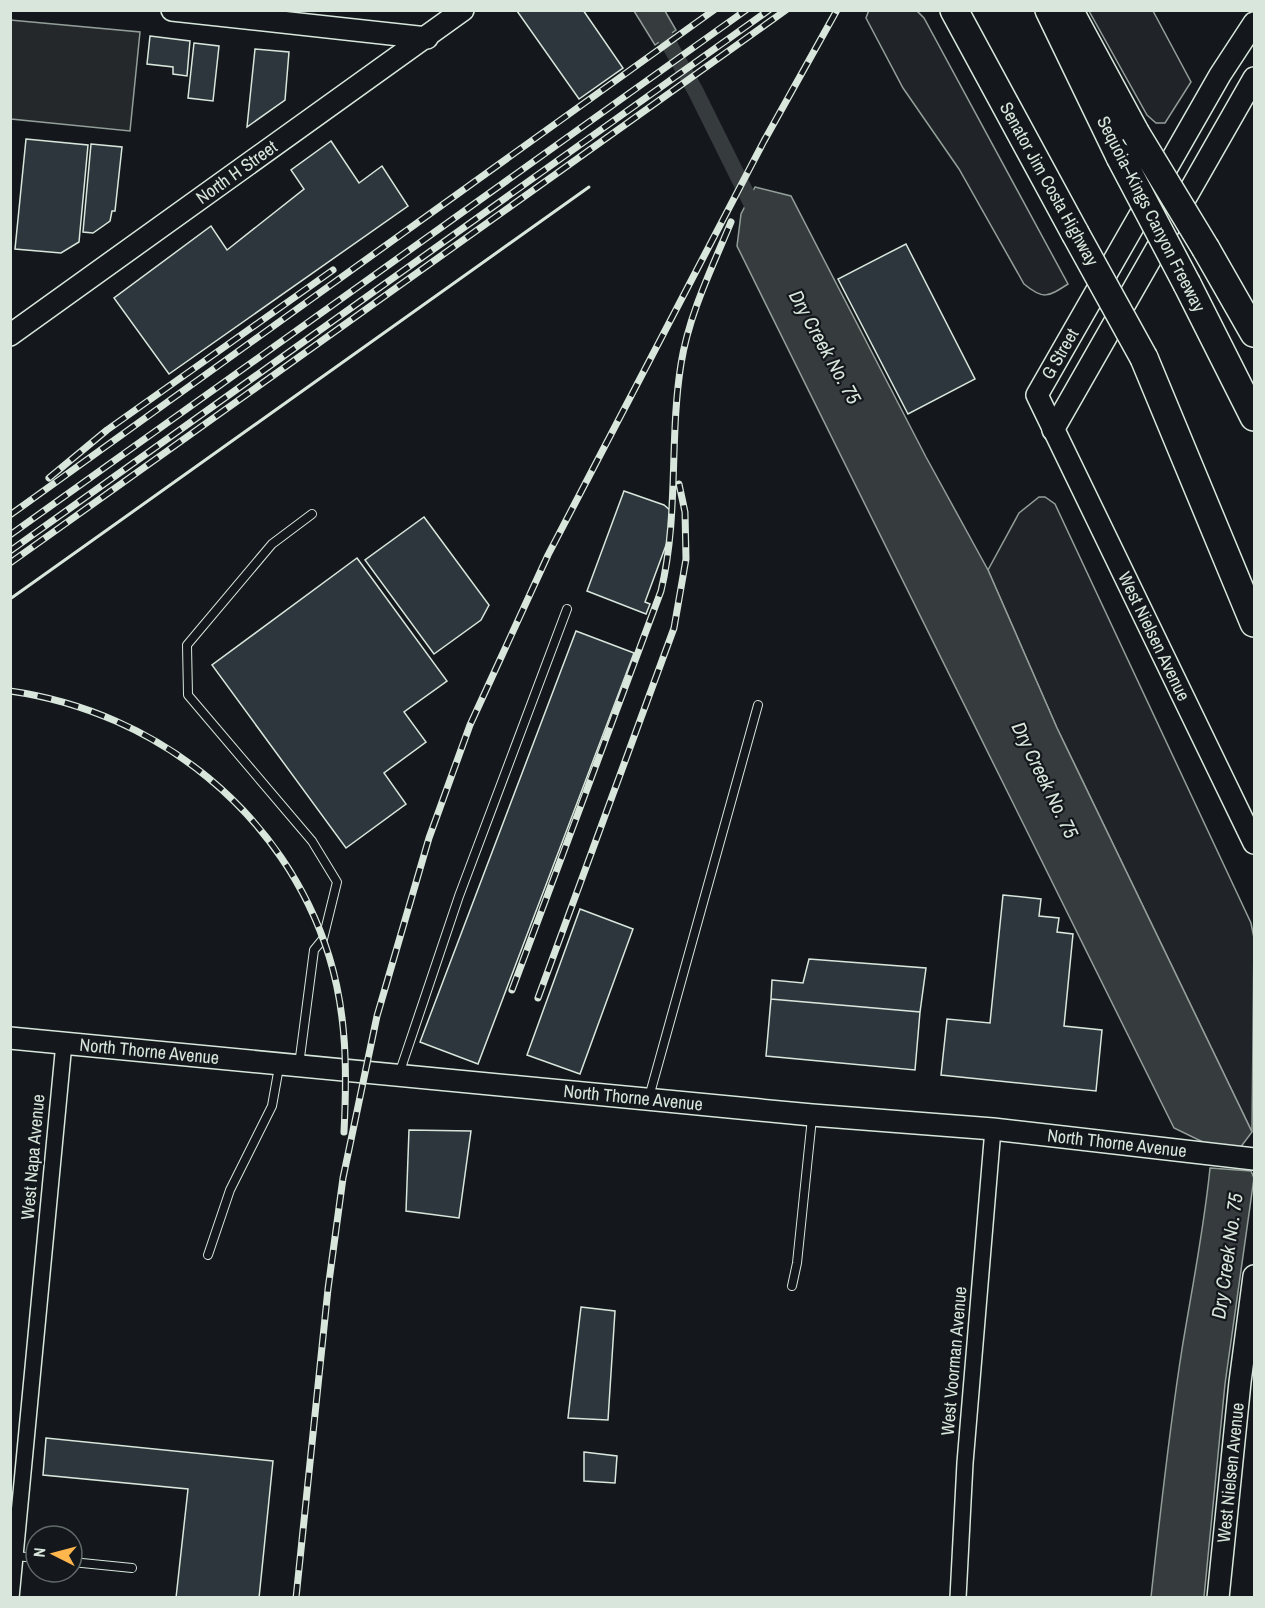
<svg xmlns="http://www.w3.org/2000/svg" width="1265" height="1608" viewBox="0 0 1265 1608" font-family="'Archivo Narrow',sans-serif">
	<style>
		.green { fill: #202428; stroke: #939e99; stroke-width: 1.5 }
		.parking { fill: #24282b; stroke: #939e99; stroke-width: 1.5 }
		.water { fill: #363b3e; stroke: #939e99; stroke-width: 1.5 }
		.lines { fill: none; stroke-linecap: round; stroke-linejoin: round }
		.canal { stroke: #363b3e; stroke-width: 16 }
		.building { fill: #2c363c; stroke: #d8e6dc; stroke-width: 1.5 }
		.lane-casing { stroke: #d8e6dc; stroke-width: 10 }
		.street-casing { stroke: #d8e6dc; stroke-width: 18 }
		.secondary-casing { stroke: #d8e6dc; stroke-width: 24 }
		.highway-casing { stroke: #d8e6dc; stroke-width: 30 }
		.lane { stroke: #14181c; stroke-width: 8 }
		.street { stroke: #14181c; stroke-width: 15 }
		.secondary { stroke: #14181c; stroke-width: 21 }
		.highway { stroke: #14181c; stroke-width: 27 }
		.rail-casing { stroke: #d8e6dc; stroke-width: 7 }
		.rail { stroke: #14181c; stroke-width: 4.5; stroke-dasharray: 14; stroke-linecap: butt }
		.highway-bridge-casing { stroke: #d8e6dc; stroke-width: 30; stroke-linecap: butt }
		.highway-bridge { stroke: #14181c; stroke-width: 27 }
		.wall { stroke: #d8e6dc; stroke-width: 3 }
		.labels { text-anchor: middle; stroke-width: 4.5; stroke-linejoin: round; paint-order: stroke }
		.street-label { font-size: 18px; fill: #d8e6dc; stroke: #14181c }
		.water-label { font-size: 20px; font-style: italic; fill: #d8e6dc; stroke: #14181c }
	</style>
	<rect width="100%" height="100%" fill="#14181c"/>
	<path class="green" d="M869,10L917,11L924,18L1068,284C1048,297 1043,300 1024,284L959,169L903,88L866,18Z
		M1089,11H1153L1191,82L1165,123H1156L1147,115Z
		M1039,497H1045L1055,504L1251,923L1254,938L1252,1132L1057,728L988,570L1019,513Z"/>
	<path class="parking" d="M10,20L140,32L130,131L11,119Z"/>
	<path class="water" d="M634,11H665L676,30L655,45Z
		M755,187L791,196L926,457L988,570L1057,728L1252,1132L1240,1148L1209,1145L1174,1128L737,246L741,214Z
		M1210,1168L1251,1171L1254,1178L1225,1384L1204,1597H1151C1160,1514 1169,1431 1182,1349C1192,1288 1204,1229 1210,1168Z"/>
	<g class="lines">
		<path class="canal" d="M650,10L696,92L758,217"/>
	</g>
	<path class="building" d="M583,10L623,68L579,99L517,11Z
		M150,36L190,41L187,76L173,74V67L147,64Z
		M194,43L219,46L213,101L188,98Z
		M255,49L289,52L285,100L247,127Z
		M26,139L88,145L79,242L61,253L15,249Z
		M331,141L359,183L382,166L408,206L169,374L114,298L211,226L227,250L304,189L291,170Z
		M91,144L122,147L115,211H112L110,221L93,233L83,232Z
		M906,244L975,379L908,414L838,279Z
		M624,491L664,505L671,511L669,537L645,602L650,604L646,614L587,591Z
		M424,517L489,605L481,620L434,654L365,560Z
		M357,558L447,681L404,712L426,742L384,773L406,804L346,848L212,665Z
		M576,631L634,653L478,1064L420,1042Z
		M1003,895L1041,899L1039,916L1059,918L1057,932L1073,934L1064,1026L1102,1030L1096,1091L941,1075L947,1019L990,1023Z
		M580,909L633,929L580,1074L527,1055Z
		M809,959L926,968L920,1012L771,999L772,980L803,983Z
		M771,999L920,1012L915,1070L766,1056Z
		M409,1130L471,1131L459,1218L406,1211Z
		M581,1307L615,1311L608,1420L568,1418Z
		M46,1438L273,1461L259,1598H176L188,1489L43,1475Z
		M584,1452L617,1456L615,1483L584,1481Z"/>
	<g class="lines">
		<defs>
			<path id="lane" d="M299,1065L314,950L323,939L337,882L312,841L188,695L187,645L272,544L312,514
				M399,1074L459,896L567,609
				M649,1097L758,705
				M208,1255L230,1190L272,1106L279,1067
				M792,1286L797,1263L812,1118
				M15,1556L36,1558
				M72,1562L132,1568"/>
			<path id="street" d="M11,1598L64,1043
				M958,1598L965,1463L993,1129"/>
			<g id="secondary">
				<path d="M172,10L427,38"/>
				<path id="s1" d="M1254,23L1220,75L1037,395L1254,843"/>
				<path id="s2" d="M10,335L463,10"/>
				<path d="M1053,430L1254,78"/>
				<path id="s3" d="M10,1038L812,1115L993,1129L1254,1159"/>
				<path id="s4" d="M1218,1598L1240,1382L1254,1276"/>
			</g>
			<path id="highway" d="M954,10L1075,233
				M1049,10L1120,157
				M1069,10L1135,132
				M1206,249L1254,333
				M1187,284L1254,417
				M1144,358L1254,623"/>
		</defs>
		<use href="#lane" class="lane-casing"/>
		<use href="#street" class="street-casing"/>
		<use href="#secondary" class="secondary-casing"/>
		<use href="#highway" class="highway-casing"/>
		<use href="#lane" class="lane"/>
		<use href="#street" class="street"/>
		<use href="#secondary" class="secondary"/>
		<use href="#highway" class="highway"/>
		<defs>
			<path id="rail" d="M49,478L107,430L333,270
				M10,515L714,10
				M10,535L746,10
				M10,551L769,10
				M10,563L786,10
				M10,691C158,712 284,813 329,956C347,1014 347,1072 344,1132
				M512,990L661,591C679,516 669,439 681,364C689,314 712,268 731,222
				M538,998L674,628L686,559L685,512L679,484
				M296,1598L328,1289L343,1178L377,1016L429,838L470,725L548,555L764,141L837,10"/>
		</defs>
		<use href="#rail" class="rail-casing"/>
		<use href="#rail" class="rail"/>
		<defs>
			<path id="highway-bridge" d="M1135,132L1206,249
				M1120,157L1187,284
				M1075,233L1144,358"/>
		</defs>
		<use href="#highway-bridge" class="highway-bridge-casing"/>
		<use href="#highway-bridge" class="highway-bridge"/>
		<path class="wall" d="M10,599L589,187"/>
	</g>
	<g class="labels">
		<g class="street-label">
			<text dy="6" stroke="none"><textPath href="#s2" startOffset="279">North H Street</textPath></text>
			<text transform="translate(1049 184) rotate(61)" y="6">Senator Jim Costa Highway</text>
			<text transform="translate(1151 214) rotate(63)" y="6">Sequoia–Kings Canyon Freeway</text>
			<text transform="translate(1060 354) rotate(-60)" y="6">G Street</text>
			<text dy="6" stroke="none"><textPath href="#s1" startOffset="699">West Nielsen Avenue</textPath></text>
			<text dy="6" stroke="none"><textPath href="#s3" startOffset="140">North Thorne Avenue</textPath></text>
			<text dy="6" stroke="none"><textPath href="#s3" startOffset="626">North Thorne Avenue</textPath></text>
			<text dy="6" stroke="none"><textPath href="#s3" startOffset="1112">North Thorne Avenue</textPath></text>
			<text transform="translate(33 1157) rotate(-85)" y="6">West Napa Avenue</text>
			<text transform="translate(954 1361) rotate(-85)" y="6">West Voorman Avenue</text>
			<text dy="6" stroke="none"><textPath href="#s4" startOffset="126">West Nielsen Avenue</textPath></text>
		</g>
		<g class="water-label">
			<text transform="translate(825 347) rotate(61)" y="7">Dry Creek No. 75</text>
			<text transform="translate(1045 780) rotate(64)" y="7">Dry Creek No. 75</text>
			<text transform="translate(1227 1256) rotate(-82)" y="7">Dry Creek No. 75</text>
		</g>
	</g>
	<rect width="1265" height="1608" fill="none" stroke="#d8e6dc" stroke-width="24"/>
	<g transform="translate(54 1554) rotate(276)"><circle r="28" fill="#14181c" stroke="#626a69" stroke-width="1.5"/>
	<path d="M0-4.5L10 22L0 15L-10 22Z" fill="#ffb74d"/>
	<text y="-9" font-size="16" font-weight="bold" text-anchor="middle" fill="#d8e6dc">N</text>
	</g>
</svg>
